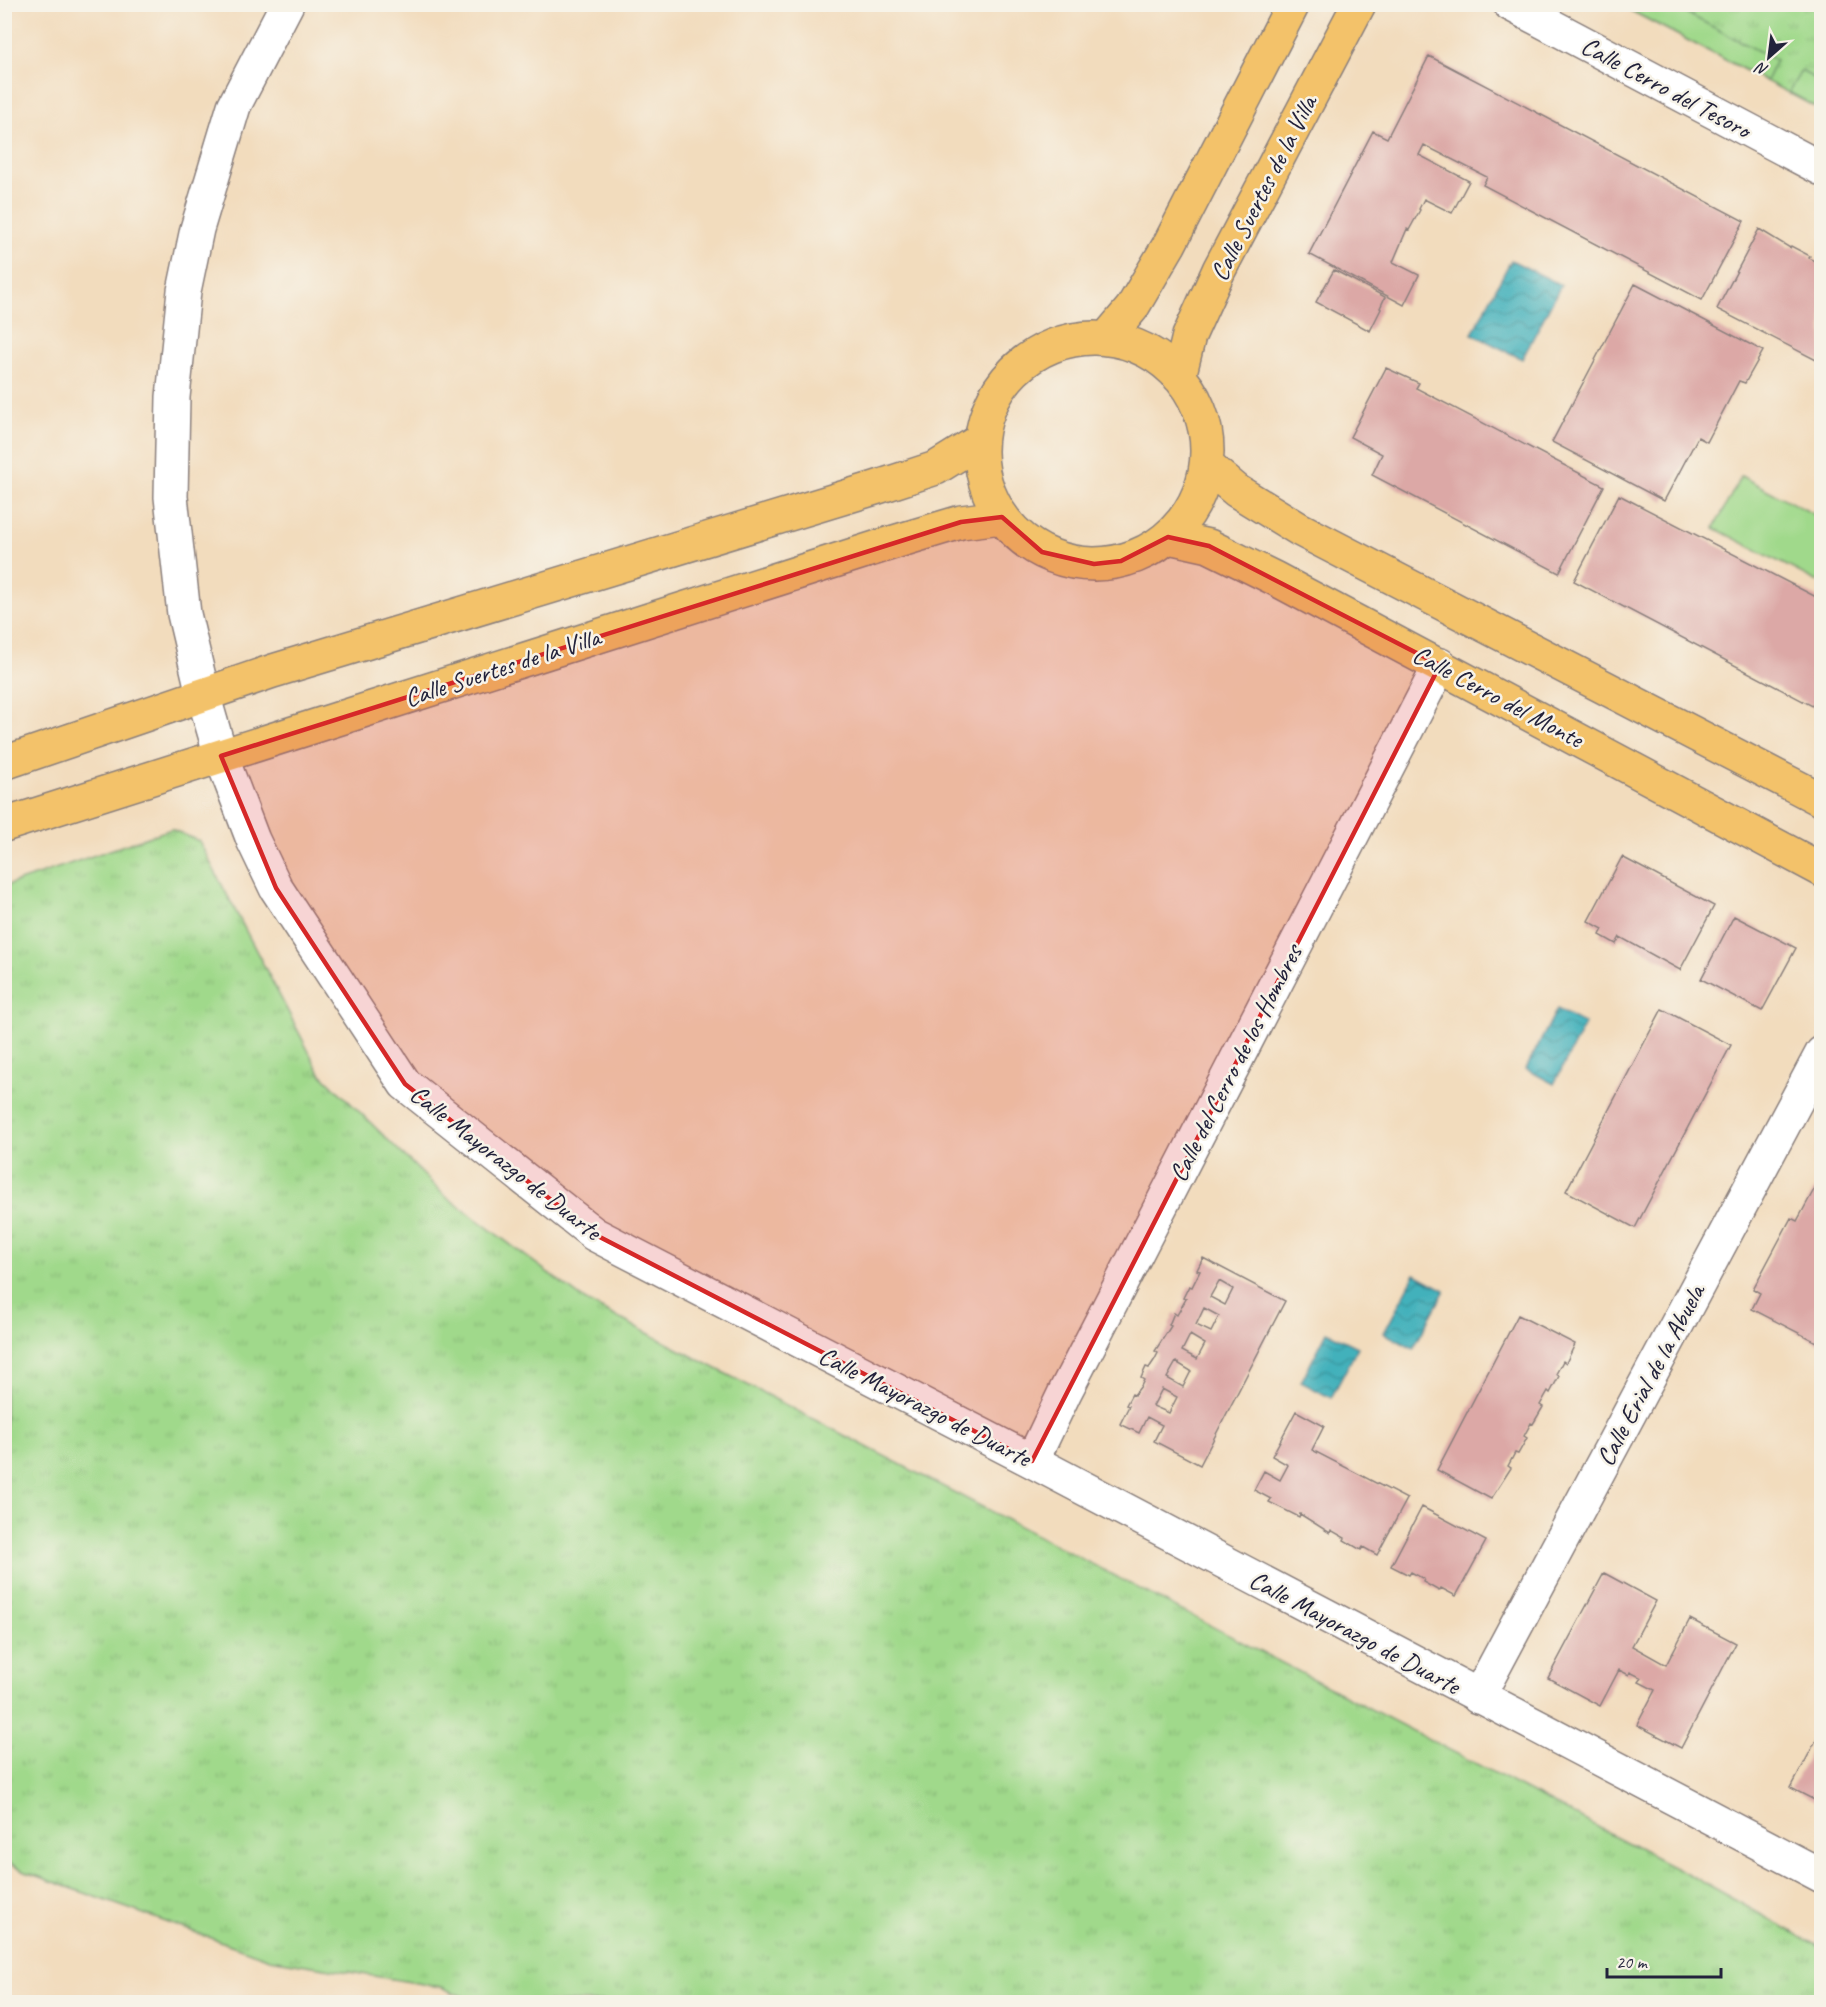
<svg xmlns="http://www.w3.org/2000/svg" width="1826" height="2007" viewBox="0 0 1826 2007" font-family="Caveat,sans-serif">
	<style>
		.grass { fill: url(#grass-tufts); stroke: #617e63; stroke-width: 1.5 }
		.garden { fill: #a0d98b; stroke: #617e63; stroke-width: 1.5 }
		.water { fill: url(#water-waves); stroke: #326a7b; stroke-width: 1.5 }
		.building { fill: #dca8a6; fill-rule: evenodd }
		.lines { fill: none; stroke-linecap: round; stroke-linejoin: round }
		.minor-casing { stroke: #8a7f7c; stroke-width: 36 }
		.major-casing { stroke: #8a7f7c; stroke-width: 36 }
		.minor { stroke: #fff; stroke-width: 33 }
		.major { stroke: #f3c26a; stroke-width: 33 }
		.marked { fill: #d62828; fill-opacity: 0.2; stroke: #d62828; stroke-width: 4.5; stroke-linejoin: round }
		.labels { text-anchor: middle; stroke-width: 5; stroke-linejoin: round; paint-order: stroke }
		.street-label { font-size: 26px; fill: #22223b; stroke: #f7f3e8 }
	</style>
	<defs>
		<pattern id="grass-tufts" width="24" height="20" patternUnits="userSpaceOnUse" patternTransform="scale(1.5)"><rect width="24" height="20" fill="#a0d98b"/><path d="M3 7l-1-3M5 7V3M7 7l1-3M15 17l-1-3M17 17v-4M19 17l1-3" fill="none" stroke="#8aba79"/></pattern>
		<pattern id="water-waves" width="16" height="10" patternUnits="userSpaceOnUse" patternTransform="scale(1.5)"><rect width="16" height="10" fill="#42b1bb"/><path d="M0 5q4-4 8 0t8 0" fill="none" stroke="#379099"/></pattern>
	</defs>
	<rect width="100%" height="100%" fill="#f7f3e8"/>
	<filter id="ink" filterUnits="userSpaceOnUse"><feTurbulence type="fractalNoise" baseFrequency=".0167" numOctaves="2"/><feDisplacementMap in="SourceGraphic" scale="12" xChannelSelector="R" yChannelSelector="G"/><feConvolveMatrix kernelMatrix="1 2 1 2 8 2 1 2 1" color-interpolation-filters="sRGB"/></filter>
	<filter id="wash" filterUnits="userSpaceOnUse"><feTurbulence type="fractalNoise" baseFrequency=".008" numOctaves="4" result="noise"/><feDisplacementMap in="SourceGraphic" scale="24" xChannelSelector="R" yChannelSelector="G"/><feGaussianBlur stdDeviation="1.35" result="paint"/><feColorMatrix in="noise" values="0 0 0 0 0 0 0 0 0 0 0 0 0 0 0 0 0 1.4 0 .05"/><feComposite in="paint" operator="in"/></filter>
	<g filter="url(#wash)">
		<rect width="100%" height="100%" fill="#f2dcbd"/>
		<path class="grass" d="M1620,5H1821V110Z
			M171,829L199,841L320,1073L444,1195L586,1301L1690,1875L1821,1948V2002H475L441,1987L270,1959L23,1871L5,1861V886Z"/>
		<path class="garden" d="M1620,5H1671L1776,60L1766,81Z
			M1801,71L1821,82V110L1789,92Z
			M1741,476L1821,518V576L1818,582L1714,528Z"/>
		<path class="water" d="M1511,260L1561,285L1522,359L1472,334Z
			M1557,1009L1585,1024L1554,1084L1526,1069Z
			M1415,1274L1445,1290L1413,1349L1384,1333Z
			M1327,1332L1358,1347L1331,1398L1301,1382Z"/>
		<g id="blocks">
			<path class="building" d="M1429,56L1744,221L1702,300L1483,185L1487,177L1424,145L1419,155L1469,181L1452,213L1424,199L1419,209L1420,210L1409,230L1407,229L1393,262L1419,275L1404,305L1309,254L1373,131L1387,138Z
				M1759,229L1790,248L1791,246L1810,256L1809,258L1822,264V363L1717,309Z
				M1334,270L1385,297L1380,308L1381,309L1370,331L1316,302Z
				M1635,284L1763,351L1745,383L1739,381L1707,442L1698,437L1664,501L1552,442Z
				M1386,368L1419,383L1416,388L1604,486L1559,573L1372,475L1382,454L1350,437Z
				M1619,495L1822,600V711L1574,581Z
				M1622,857L1714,906L1680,970L1620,937L1616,944L1600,935L1603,929L1588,921Z
				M1734,916L1796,948L1762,1011L1701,979Z
				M1662,1009L1731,1045L1635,1228L1566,1191Z
				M1822,1175V1345L1752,1309L1760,1293L1753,1289L1791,1218L1797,1221Z
				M1203,1258L1285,1301L1200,1465L1154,1441L1162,1425L1147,1417L1139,1433L1120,1424L1129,1406L1126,1405L1132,1394L1134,1395L1141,1386L1144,1380L1141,1378L1146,1367L1149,1368L1155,1359L1158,1353L1155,1351L1171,1326L1169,1325L1174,1313L1177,1315L1186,1299L1183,1298L1189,1286L1192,1287L1200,1271L1197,1270ZM1219,1281L1233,1289L1225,1305L1210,1297ZM1204,1308L1219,1316L1211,1332L1196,1325ZM1190,1335L1205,1344L1197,1359L1182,1351ZM1176,1362L1191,1371L1183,1387L1167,1378ZM1162,1389L1177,1397L1169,1413L1153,1406Z
				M1518,1315L1575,1344L1566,1363L1563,1361L1556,1374L1559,1376L1550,1393L1548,1391L1540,1405L1543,1407L1533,1424L1531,1423L1524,1436L1527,1438L1518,1454L1515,1453L1508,1466L1511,1468L1491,1499L1437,1470Z
				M1296,1411L1324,1426L1312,1450L1407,1499L1377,1555L1363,1547L1361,1550L1344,1540L1345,1538L1331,1530L1330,1533L1300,1514L1299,1517L1269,1502L1271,1499L1254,1490L1264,1471L1280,1480L1288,1465L1272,1456Z
				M1422,1507L1486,1541L1456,1596L1441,1588L1439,1591L1423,1582L1424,1579L1411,1572L1409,1575L1391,1566Z
				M1604,1573L1656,1601L1632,1646L1666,1665L1690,1619L1736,1643L1681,1748L1637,1725L1655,1690L1639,1682L1642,1678L1630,1672L1629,1675L1619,1670L1600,1706L1548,1678Z
				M1822,1729V1804L1791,1788Z"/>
		</g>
	</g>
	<g filter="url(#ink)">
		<use href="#blocks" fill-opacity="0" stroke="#8a7f7c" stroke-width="1.5"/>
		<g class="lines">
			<defs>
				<path id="minor" d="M287,4L234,106L197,229L184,291L173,397L171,497L184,614L203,694L221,756L253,840L276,888L405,1084L594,1234L1032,1461L1822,1876
					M1510,4L1822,169
					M1032,1461L1065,1392L1440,665
					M1478,1697L1822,1053"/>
				<path id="major" d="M981 451a113 113 0 1 1 226 0a113 113 0 1 1-226 0Z
					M1106,339L1132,308L1169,245L1293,4
					M1179,377L1189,336L1219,270L1359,4
					M1206,465L1237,491L1299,529L1822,800
					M1168,537L1209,546L1274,578L1822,870
					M4,763L273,671L875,488L936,468L981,440
					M4,825L891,543L961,522L1002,517"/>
			</defs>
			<use href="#minor" class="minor-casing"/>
			<use href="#major" class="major-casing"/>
			<use href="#minor" class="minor"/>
			<use href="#major" class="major"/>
		</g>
	</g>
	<path class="marked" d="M1002,517L1042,552L1094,564L1121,561L1168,537L1209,546L1440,665L1032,1461L594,1234L405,1084L276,888L221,756L961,522Z"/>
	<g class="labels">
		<g class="street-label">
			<text transform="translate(1666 87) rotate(28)" y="9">Calle Cerro del Tesoro</text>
			<text transform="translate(1263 188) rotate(-63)" y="9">Calle Suertes de la Villa</text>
			<text transform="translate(502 667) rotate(-18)" y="9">Calle Suertes de la Villa</text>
			<text transform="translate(1498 696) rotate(28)" y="9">Calle Cerro del Monte</text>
			<text transform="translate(1235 1063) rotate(-63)" y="9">Calle del Cerro de los Hombres</text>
			<text transform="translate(506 1162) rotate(38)" y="9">Calle Mayorazgo de Duarte</text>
			<text transform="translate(1650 1375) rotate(-62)" y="9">Calle Erial de la Abuela</text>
			<text transform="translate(925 1406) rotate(27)" y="9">Calle Mayorazgo de Duarte</text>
			<text transform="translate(1355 1632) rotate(28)" y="9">Calle Mayorazgo de Duarte</text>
		</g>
	</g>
	<rect width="1826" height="2007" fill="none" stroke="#f7f3e8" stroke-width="24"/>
	<g transform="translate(1769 57) rotate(208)" stroke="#f7f3e8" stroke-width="4.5" paint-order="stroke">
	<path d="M0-4.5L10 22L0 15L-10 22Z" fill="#22223b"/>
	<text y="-9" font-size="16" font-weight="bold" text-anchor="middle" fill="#22223b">N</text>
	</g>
	<path d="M1607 1968v9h114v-9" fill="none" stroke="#22223b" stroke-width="3"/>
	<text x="1616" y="1968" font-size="18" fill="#22223b" stroke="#f7f3e8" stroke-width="4.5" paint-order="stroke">20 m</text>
</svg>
